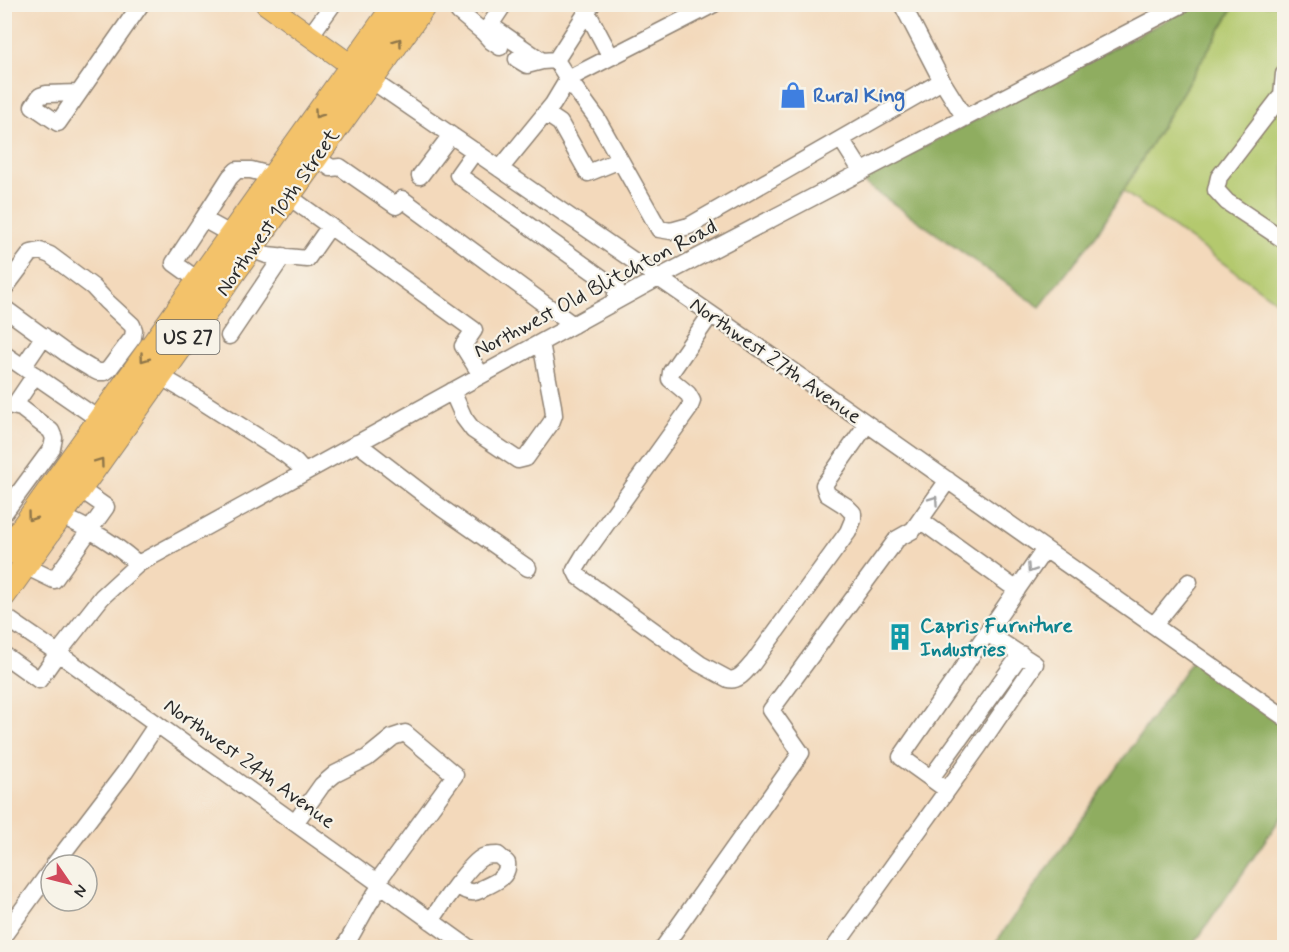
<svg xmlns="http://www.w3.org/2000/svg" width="1289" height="952" viewBox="0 0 1289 952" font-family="Mynerve,sans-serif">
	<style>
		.green { fill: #b4c96e; stroke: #707a4c; stroke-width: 1.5 }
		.forest { fill: #8fad61; stroke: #5d6c46; stroke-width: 1.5 }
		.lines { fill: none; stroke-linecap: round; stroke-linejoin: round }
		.minor-tunnel { stroke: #cbb69e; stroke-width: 16; stroke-dasharray: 16 8; stroke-linecap: butt }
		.minor-casing { stroke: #8f8273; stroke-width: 19 }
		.major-casing { stroke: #8f8273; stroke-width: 23 }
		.highway-casing { stroke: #8f8273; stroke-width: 26 }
		.minor { stroke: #fff; stroke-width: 16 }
		.major { stroke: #f3c26a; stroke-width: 21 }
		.highway { stroke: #f3c26a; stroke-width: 24 }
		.oneway { stroke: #8f764a }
		.oneway2 { stroke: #a0a0a0 }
		.labels { text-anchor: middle; stroke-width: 4.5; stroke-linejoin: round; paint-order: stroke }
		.shield { fill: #f7f3e8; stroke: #686764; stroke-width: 1.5 }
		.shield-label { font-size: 20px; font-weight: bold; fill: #2b2b2b }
		.shop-label { font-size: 21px; font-weight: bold; fill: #366cbe; stroke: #f7f3e8; text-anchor: start }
		.street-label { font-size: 21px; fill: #2b2b2b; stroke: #f7f3e8 }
		.culture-label { font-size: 21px; font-weight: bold; fill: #0d838f; stroke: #f7f3e8; text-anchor: start }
	</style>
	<rect width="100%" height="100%" fill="#f7f3e8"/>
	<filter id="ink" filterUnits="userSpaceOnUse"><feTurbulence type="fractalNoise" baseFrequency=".0167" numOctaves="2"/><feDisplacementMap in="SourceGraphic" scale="12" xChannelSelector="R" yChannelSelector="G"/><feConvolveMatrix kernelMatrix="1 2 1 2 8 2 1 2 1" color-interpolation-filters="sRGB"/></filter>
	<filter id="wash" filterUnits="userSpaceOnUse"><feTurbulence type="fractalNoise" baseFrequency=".008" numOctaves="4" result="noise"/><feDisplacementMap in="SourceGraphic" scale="24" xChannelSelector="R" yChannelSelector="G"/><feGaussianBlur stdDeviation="1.35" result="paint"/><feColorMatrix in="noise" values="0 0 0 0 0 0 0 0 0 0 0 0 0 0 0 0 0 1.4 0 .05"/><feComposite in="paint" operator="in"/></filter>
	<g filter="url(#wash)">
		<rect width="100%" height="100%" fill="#f3d9bb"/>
		<path class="green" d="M1235,5H1284V307L1123,191Z"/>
		<path class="forest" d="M1195,5H1235L1097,234L1040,307L860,180Z
			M1193,659L1284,723V813L1192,947L992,948Z"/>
	</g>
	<g filter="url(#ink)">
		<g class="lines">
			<path class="minor-tunnel" d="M481,4L486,7"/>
			<defs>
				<path id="minor" d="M464,4L459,12L483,32L490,25L542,61L556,60
					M583,4L611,57
					M714,4L568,79L596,117L659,229L671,231L689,226L942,81
					M902,4L942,81L965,118
					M490,25L504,4
					M483,32L491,41L500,47
					M310,36L333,4
					M517,59L527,65L542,61
					M1284,74L1282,95L1219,177L1216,190L1227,202L1284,240
					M371,80L724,323L1284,717
					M78,93L46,94L40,96L33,106L58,123L141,4
					M545,113L560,123L588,173L620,160
					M841,139L862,172
					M475,151L458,175L616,288V301
					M316,157L331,168L340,167L396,206L402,199L573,325
					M500,169L553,104L568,79L556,60L592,4
					M420,176L451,135
					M288,196L474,330L463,346L481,375
					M232,235L203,219L230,177L237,170H251L274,176
					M251,249L267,255L307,259L330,226
					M199,281L174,263L203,219
					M4,289L31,253L40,251L50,255L93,287L106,301L132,325L134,330L133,337L109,369L105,372H98L90,368L70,356L4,308
					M711,314L671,372L670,379L688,394L692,401L689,409L584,555L575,570L578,576L700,664L728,679C739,682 746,670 753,663L848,532L853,520V513L846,506L827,494L824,485L867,424
					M229,336L283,256
					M4,354L107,425
					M23,367L44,336
					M160,376L189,393L286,455L296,463L304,472
					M452,391L464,418L473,430L518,460L526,458L551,423L554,415L553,406L541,343
					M4,404L21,408L51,431L54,438L52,448L4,513
					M14,406L35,375
					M357,443L443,509L528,568
					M61,515C71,521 81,525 91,531C108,540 123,551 138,564
					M920,520L1017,590
					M25,566L54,580L106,507L80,489
					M4,616L58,653L469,948
					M1154,625L1189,582
					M4,655L39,680L58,653L102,597L138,564L658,278L1183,4
					M931,778L1021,654
					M947,790L901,757L1045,549
					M295,823L322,785L335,774L367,758L393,737L405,733L455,775L377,882
					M54,865L125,772L157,724
					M431,921C440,907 471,862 483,857C487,855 493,855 498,855L507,863C509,877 494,883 483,888C483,889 476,892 475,892C468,893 462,889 457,885
					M4,935L51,870
					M344,948L368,905L381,885
					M663,948L801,753L771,710L897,539L913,530L948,480
					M834,948L979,746L1035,664L987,633"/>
				<path id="major" d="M266,4L366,76"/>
				<path id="highway" d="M4,554L396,4
					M4,595L425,4"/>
			</defs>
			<use href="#minor" class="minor-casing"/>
			<use href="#major" class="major-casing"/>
			<use href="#highway" class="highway-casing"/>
			<use href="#minor" class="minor"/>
			<use href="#major" class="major"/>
			<use href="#highway" class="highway"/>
		</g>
		<defs><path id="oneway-chevron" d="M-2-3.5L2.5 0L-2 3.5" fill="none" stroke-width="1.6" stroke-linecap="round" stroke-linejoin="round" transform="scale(1.5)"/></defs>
		<g class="oneway">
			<use href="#oneway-chevron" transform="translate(398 42) rotate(-55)"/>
			<use href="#oneway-chevron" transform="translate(318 114) rotate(125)"/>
			<use href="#oneway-chevron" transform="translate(144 358) rotate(126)"/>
			<use href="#oneway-chevron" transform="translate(100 462) rotate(-54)"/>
			<use href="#oneway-chevron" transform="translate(31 517) rotate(126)"/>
		</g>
		<g class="oneway2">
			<use href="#oneway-chevron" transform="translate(934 500) rotate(-55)"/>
			<use href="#oneway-chevron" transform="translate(1031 569) rotate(124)"/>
		</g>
	</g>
	<defs>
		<symbol id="shop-bare" viewBox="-9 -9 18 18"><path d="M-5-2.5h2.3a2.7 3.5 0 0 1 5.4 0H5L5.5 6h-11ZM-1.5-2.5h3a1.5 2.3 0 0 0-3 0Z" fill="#3f7fe0" stroke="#f7f3e8" stroke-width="2.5" paint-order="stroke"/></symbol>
		<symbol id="building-bare" viewBox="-9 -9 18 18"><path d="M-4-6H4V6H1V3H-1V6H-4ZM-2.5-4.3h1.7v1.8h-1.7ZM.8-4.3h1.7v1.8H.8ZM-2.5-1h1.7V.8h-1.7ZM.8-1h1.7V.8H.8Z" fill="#0f9aa8" stroke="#f7f3e8" stroke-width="2.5" paint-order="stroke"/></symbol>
	</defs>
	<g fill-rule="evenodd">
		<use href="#shop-bare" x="774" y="76" width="38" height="38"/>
		<use href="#building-bare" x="881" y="618" width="38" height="38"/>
	</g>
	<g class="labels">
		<rect class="shield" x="156.5" y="320" width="63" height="34" rx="4.5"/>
		<g class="shield-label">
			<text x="188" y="344">US 27</text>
		</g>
		<g class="shop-label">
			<text x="813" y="102">Rural King</text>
		</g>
		<g class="street-label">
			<text transform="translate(277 212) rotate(-55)" y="7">Northwest 10th Street</text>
			<text transform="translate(595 288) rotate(-28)" y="7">Northwest Old Blitchton Road</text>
			<text transform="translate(776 360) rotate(35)" y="7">Northwest 27th Avenue</text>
			<text transform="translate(250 763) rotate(36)" y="7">Northwest 24th Avenue</text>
		</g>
		<g class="culture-label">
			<text x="920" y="632">Capris Furniture<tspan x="920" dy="24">Industries</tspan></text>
		</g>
	</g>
	<rect width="1289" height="952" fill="none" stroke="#f7f3e8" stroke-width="24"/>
	<g transform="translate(69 883) rotate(125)"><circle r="28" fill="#f7f3e8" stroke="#a5a39c" stroke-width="1.5"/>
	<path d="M0-4.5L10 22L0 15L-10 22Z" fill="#d1495b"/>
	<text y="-9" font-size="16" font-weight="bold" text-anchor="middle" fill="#2b2b2b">N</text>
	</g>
</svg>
